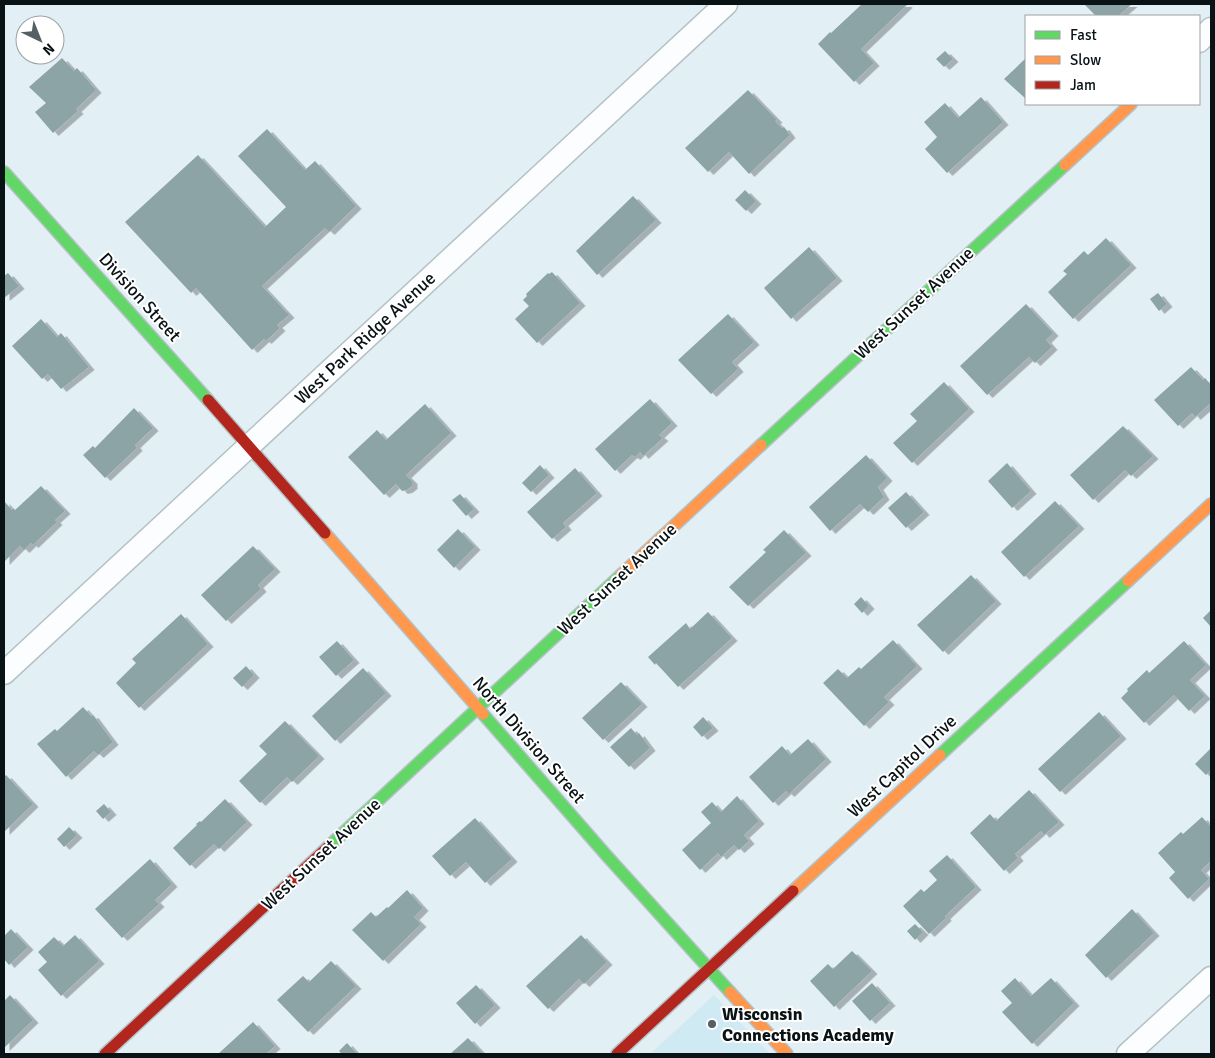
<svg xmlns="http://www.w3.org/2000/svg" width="1215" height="1058" viewBox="0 0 1215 1058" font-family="Signika,sans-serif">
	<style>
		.built { fill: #d0eaf3 }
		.building { fill: #8ca4a5; filter: url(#shadow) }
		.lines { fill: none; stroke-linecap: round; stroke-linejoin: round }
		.street-casing { stroke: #b5c1c5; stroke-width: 25 }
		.fast-casing { stroke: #b5c1c5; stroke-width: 14 }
		.slow-casing { stroke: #b5c1c5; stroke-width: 14 }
		.jam-casing { stroke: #b5c1c5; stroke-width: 14 }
		.street { stroke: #fbfdfe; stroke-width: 22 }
		.fast { stroke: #63d668; stroke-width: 11 }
		.slow { stroke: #ff974d; stroke-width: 11 }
		.jam { stroke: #b3261e; stroke-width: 11 }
		.poi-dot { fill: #556064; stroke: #fff; stroke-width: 2 }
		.labels { text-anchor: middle; stroke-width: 4; stroke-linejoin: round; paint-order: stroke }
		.street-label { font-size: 18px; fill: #091215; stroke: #fff }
		.poi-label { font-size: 18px; font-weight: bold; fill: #091215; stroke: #fff; text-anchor: start }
	</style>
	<defs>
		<filter id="shadow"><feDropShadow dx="5.5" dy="3" stdDeviation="0" flood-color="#0004"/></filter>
	</defs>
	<rect width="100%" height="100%" fill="#e2f0f6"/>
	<path class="built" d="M714,995L770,1054H650Z"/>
	<path class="building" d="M862,4H906L907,5L861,49L874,63L854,82L818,44L830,32L831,33Z
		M1084,4H1132L1118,16H1096Z
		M945,51L953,59L944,67L936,59Z
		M62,58L74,71L77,68L96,90L76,109L78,111L53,133L35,112L46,103L29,87Z
		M1026,58V99L1004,79Z
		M748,90L777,120L775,121L782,128L784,127L790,135L749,174L729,152L708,172L685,148Z
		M981,97L1003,122L947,173L925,149L937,137L924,122L945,103L958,118Z
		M267,129L305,170L315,161L356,206L329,232L325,228L262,286L289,315L277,325L280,328L266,341L264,339L252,350L196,288L191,293L125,222L198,155L265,227L286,207L238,156Z
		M745,190L756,201L746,211L735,200Z
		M633,196L656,220L597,275L576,251Z
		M1106,238L1131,265L1073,319L1048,292L1067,274L1063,271L1084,251L1088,255Z
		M809,247L837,278L791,319L764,288Z
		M552,272L580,303L537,343L515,319L529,306L523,300L527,296L526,294L548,273L549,274Z
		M8,273L19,286L4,298V276Z
		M1158,293L1167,304L1159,311L1150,299Z
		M1026,304L1053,333L1046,340L1052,347L1035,363L1029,357L987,395L960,366Z
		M728,314L754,342L732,362L738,369L711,394L678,360Z
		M41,319L57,337L61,333L89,367L61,389L48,374L42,379L12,346Z
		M1191,367L1203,380L1205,378L1211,385V403L1195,417L1192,413L1178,426L1154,400Z
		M944,382L969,409L912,463L893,443L917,421L910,414Z
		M650,399L672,423L659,435L663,438L643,456L640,452L635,457L632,455L615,471L595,449Z
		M425,404L451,433L406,475L412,481V486L407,490L402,491L396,484L384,495L348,457L377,430L386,440Z
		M134,408L153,428L135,445L137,448L105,478L83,455L93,446L95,448Z
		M1123,426L1153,456L1131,476L1125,470L1093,500L1070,475Z
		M866,455L887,478L878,487L884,497L868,512L860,504L830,531L809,507Z
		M1007,463L1031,491L1012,508L988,481Z
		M540,465L549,475L531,492L522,483Z
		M575,468L597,493L563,523L566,527L552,539L527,512Z
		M41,486L65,511L55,520L57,522L33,545L31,543L24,550L20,546L4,562V501L12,510L13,508L15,510Z
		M906,492L924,512L906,528L888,508Z
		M460,494L474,509L466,516L452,500Z
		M1055,501L1079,526L1024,577L1001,552Z
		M458,529L475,547L454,568L437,550Z
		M784,530L806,553L748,606L729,587L766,552L763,550Z
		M253,546L275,569L258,585L261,589L226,621L201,595Z
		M971,575L996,601L943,652L917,625Z
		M861,597L869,606L862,613L854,604Z
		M1211,610V627L1203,618Z
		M708,612L732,638L678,687L656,663L655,665L648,657L686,623L690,629Z
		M181,614L208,644L139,708L116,683L136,663L132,659Z
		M893,640L917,666L884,697L889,702L864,726L823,683L838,669L847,678L859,667L861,669Z
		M337,641L354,660L336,676L319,657Z
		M1184,641L1206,665L1190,680L1205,696L1189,711L1174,695L1144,723L1121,698L1128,691L1127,689L1147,670L1149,673Z
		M246,666L254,675L242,687L233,678Z
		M363,668L386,693L335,741L312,716Z
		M621,682L642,704L603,740L582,718Z
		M83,707L91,716L93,715L113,742L98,755L94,751L66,777L37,744L55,729L57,731Z
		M1099,712L1121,736L1060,792L1038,769Z
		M703,717L713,728L702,737L693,727Z
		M285,721L319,756L292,782L287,777L260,803L239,781L267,754L259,746Z
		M631,728L637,735L639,733L650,748L629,767L610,747Z
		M808,739L826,759L789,794L786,791L773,803L749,777L782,746L790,755Z
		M1210,749L1211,751V770L1206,775L1195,764Z
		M6,775L33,804L4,832V777Z
		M1029,790L1059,822L1044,835L1041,831L1015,854L1018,858L1004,871L970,833L990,814L996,821Z
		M737,796L759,821L744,835L749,841L739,850L734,845L721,857L718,853L700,870L682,850L711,823L701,812L712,802L721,812Z
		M225,799L247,822L219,849L214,844L190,866L173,848L197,825L196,824L200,821L201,822Z
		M104,804L111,812L103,819L96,811Z
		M1202,817L1211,827V861L1201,870L1209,879L1188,899L1169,878L1175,872L1158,853L1181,832L1183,834Z
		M475,818L512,859L485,883L466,862L450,876L432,856Z
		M69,827L77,835L64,847L57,839Z
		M947,855L976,887L945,916L946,918L929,934L903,906L921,889L924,892L937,880L929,871Z
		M150,859L172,884L155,900L159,904L122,938L95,909Z
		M407,890L423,908L414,917L421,924L383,961L352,930L371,912L376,917L387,907L388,908Z
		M1132,909L1154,933L1106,978L1085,955Z
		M915,924L923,932L915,940L907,931Z
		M11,929L28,947L9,965L4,959V936Z
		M75,935L99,961L61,996L38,970L47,962L38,952L54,937L63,946Z
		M581,935L607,962L584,984L579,979L548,1009L526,986Z
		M852,951L872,971L834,1007L810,981L828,964L833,969Z
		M331,961L356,986L308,1032L277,1000L303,976L309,982Z
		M1015,978L1031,996L1051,978L1074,1003L1032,1044L1002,1012L1012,1003L1001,991Z
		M872,983L890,1003L870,1021L852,1001Z
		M476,985L495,1005L475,1024L456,1003Z
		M10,995L33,1020L4,1048V1001Z
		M253,1022L275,1046L266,1054H218Z
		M468,1038L483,1054H450Z
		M347,1043L357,1054H342L339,1051Z"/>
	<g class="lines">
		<defs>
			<path id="street" d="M1199,41L1211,29
				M4,673L726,4
				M1128,1054L1211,978"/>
			<path id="fast" d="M4,172L208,400
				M761,445L1065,165
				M483,714L607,856L730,992
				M940,755L1128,581
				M327,848L621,575"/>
			<path id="slow" d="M1065,165L1131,104
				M325,533L483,714
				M621,575L761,445
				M1128,581L1211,504
				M793,891L940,755
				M730,992L787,1054"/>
			<path id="jam" d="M208,400L325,533
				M105,1054L327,848
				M617,1054L793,891"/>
		</defs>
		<use href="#street" class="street-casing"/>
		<use href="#fast" class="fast-casing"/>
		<use href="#slow" class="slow-casing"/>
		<use href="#jam" class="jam-casing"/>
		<use href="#street" class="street"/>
		<use href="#fast" class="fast"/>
		<use href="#slow" class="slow"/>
		<use href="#jam" class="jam"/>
	</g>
	<circle class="poi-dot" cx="712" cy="1024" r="5"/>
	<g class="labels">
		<g class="street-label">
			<text transform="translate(140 297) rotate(48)" y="6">Division Street</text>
			<text transform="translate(914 303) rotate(-43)" y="6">West Sunset Avenue</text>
			<text transform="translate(365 338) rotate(-43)" y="6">West Park Ridge Avenue</text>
			<text transform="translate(617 579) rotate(-43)" y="6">West Sunset Avenue</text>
			<text transform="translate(529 740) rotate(49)" y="6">North Division Street</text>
			<text transform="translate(902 766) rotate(-43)" y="6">West Capitol Drive</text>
			<text transform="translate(321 854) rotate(-43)" y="6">West Sunset Avenue</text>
		</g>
		<g class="poi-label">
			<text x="722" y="1020">Wisconsin<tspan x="722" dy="21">Connections Academy</tspan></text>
		</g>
	</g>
	<rect width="1215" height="1058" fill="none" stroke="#091215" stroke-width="10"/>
	<rect x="1025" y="15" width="175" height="90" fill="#ffffff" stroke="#9da0a1"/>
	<rect x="1035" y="31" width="25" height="8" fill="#63d668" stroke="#9da0a1"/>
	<text x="1070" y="40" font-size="15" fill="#091215">Fast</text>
	<rect x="1035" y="56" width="25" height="8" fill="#ff974d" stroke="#9da0a1"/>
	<text x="1070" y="65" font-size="15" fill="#091215">Slow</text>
	<rect x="1035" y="81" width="25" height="8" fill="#b3261e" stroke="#9da0a1"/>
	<text x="1070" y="90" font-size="15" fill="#091215">Jam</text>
	<g transform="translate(40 40) rotate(137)"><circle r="24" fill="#ffffff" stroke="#9da0a1"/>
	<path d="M0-4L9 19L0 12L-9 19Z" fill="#556064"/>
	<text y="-8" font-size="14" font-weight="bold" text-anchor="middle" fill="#091215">N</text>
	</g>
</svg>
